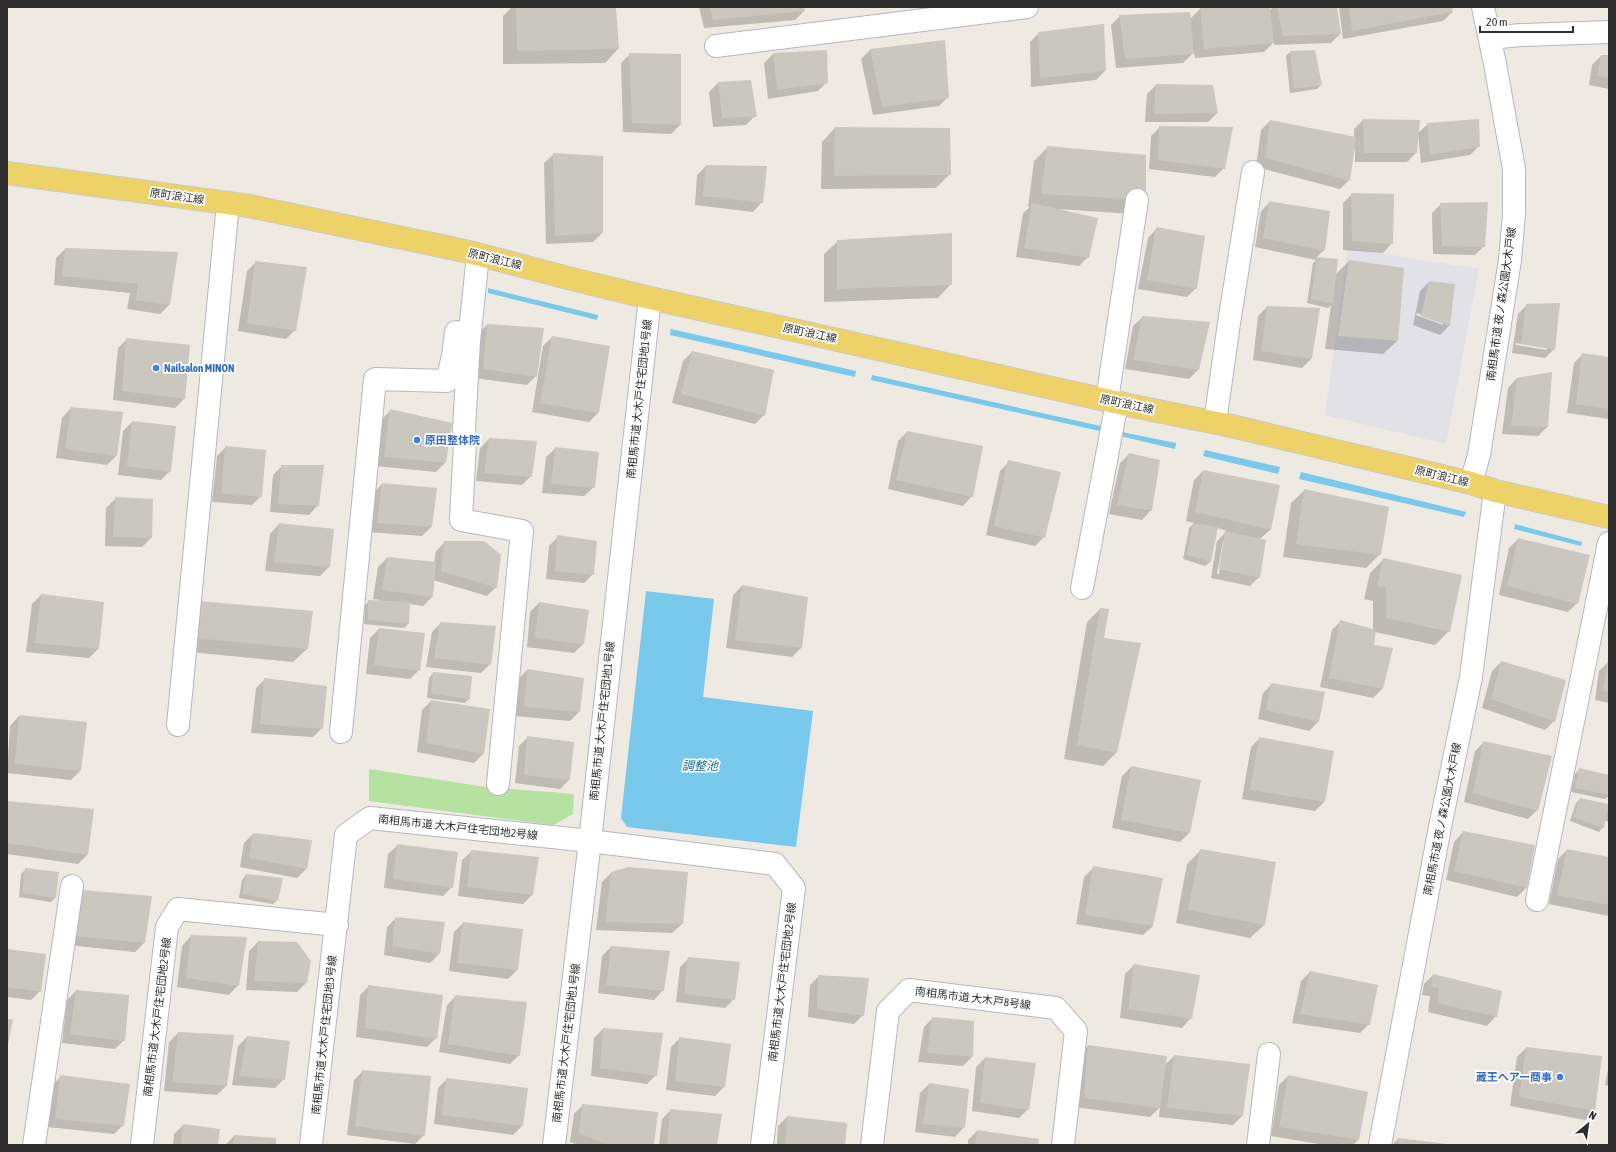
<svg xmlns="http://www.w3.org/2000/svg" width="1616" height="1152" viewBox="0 0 1616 1152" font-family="'Asap Condensed','Noto Sans JP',sans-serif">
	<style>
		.industrial { fill: #e3e1e8 }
		.green { fill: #b5e2a0 }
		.water { fill: #79c9ec }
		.shadow { fill: #0003; fill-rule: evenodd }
		.building { fill: #cac7bf }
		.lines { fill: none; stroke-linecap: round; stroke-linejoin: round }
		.street-casing { stroke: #b5b7c0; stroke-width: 24 }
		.secondary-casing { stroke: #b5b7c0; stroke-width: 24 }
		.primary-casing { stroke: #c9c9c9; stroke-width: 24 }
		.street { stroke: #fff; stroke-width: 22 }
		.secondary { stroke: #fff; stroke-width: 22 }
		.primary { stroke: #edd268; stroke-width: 22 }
		.shop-dot { fill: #3f7fe0; stroke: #fff; stroke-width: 1.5 }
		.labels { text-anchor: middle; stroke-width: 3.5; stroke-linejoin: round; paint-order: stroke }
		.street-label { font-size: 11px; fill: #2e2e2e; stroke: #fff }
		.shop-label { font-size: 11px; font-weight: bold; fill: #366cbe; stroke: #fff; text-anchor: start }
		.water-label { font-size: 12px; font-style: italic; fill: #12699e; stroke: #fff }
	</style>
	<rect width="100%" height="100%" fill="#eee9e1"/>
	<path class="industrial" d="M1348,248L1479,269L1446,444L1325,415Z"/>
	<path class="green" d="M369,769L486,787L574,794L573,814L553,825L369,801Z"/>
	<path class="water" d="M488,288L598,315L597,320L488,293Z
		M671,329L856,371L855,377L670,335Z
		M872,375L1105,427L1104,432L871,380Z
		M1122,432L1176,443L1175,449L1120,436Z
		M1205,450L1280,467L1278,474L1203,456Z
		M1301,472L1466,512L1464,517L1299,479Z
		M1515,524L1582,542L1581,546L1514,529Z
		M646,591L714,599L703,697L813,711L796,847L627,827L621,818Z"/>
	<path class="shadow" d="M512,7H615L618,49L605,63L503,64V16Z
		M699,7H803L804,11L795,20L704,28Z
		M1227,7H1269V11L1273,7H1336L1340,34L1331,43L1274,45V42L1264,52L1195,58L1194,52L1183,63L1116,68L1111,25L1120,16L1189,20L1200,9Z
		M1339,7H1451L1452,12L1443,21L1343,39Z
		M1039,33L1105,71L1096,80L1031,87L1030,42Z
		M944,41L948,97L939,106L873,115L861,59L870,50Z
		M1315,51L1321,85L1317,89L1290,93L1286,56L1290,52Z
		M630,54L680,125L671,134L623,132L621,63Z
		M773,54L827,82L818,91L768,99L764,63Z
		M1601,56H1609V89L1589,85L1592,65Z
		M718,83L755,116L746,125L713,127L709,92Z
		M1156,85L1217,113L1208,122H1145L1147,94Z
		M1363,120L1416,153L1407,162H1355V147L1349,180L1340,189L1256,167L1261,130L1270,121L1354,138V129Z
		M1428,124L1479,146L1470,155L1421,163L1418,133Z
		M1160,127L1224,168L1215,177L1149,169L1151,136Z
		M835,128L950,174L936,188L821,189L822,142Z
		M1048,147L1145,156L1132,214L1058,209L1088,257L1079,266L1016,257L1023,213L1030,207H1028L1034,161Z
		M554,154L602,233L593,242L546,244L544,163Z
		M706,166L762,202L753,212L695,205L697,175Z
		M1352,194L1392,243L1383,253L1343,250V203Z
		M1270,202L1324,250L1316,258L1337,260L1335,275L1349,261L1397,341L1383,354L1325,349L1331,305L1328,308L1307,303L1313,263L1316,260L1255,247L1261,211Z
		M1441,204L1484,246L1475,255L1433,254L1432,213Z
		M1157,228L1196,288L1187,297L1138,289L1148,238Z
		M838,241L951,284L938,298L824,302V254Z
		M65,249L177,253L169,305L160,314L127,309L130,293L54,285L56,258Z
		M256,262L295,330L286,339L238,331L247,271Z
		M1429,282L1454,285L1449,326L1440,335L1413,325L1420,291ZM1417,313L1443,323V325L1416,315Z
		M1527,305L1554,349L1545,358L1512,353L1518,314ZM1516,343L1547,348V350L1516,345Z
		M1267,307L1311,359L1302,368L1253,360L1258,316Z
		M1143,317L1198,370L1189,379L1125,369L1133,326Z
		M487,325L536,376L527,385L474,378L478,334Z
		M552,337L609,347L598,413L589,422L532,412L543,346Z
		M127,339L184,399L175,408L113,400L118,348Z
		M692,352L764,415L755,424L672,403L683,361Z
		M1583,354L1609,358V419L1567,413L1574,363Z
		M1551,373L1547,427L1538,436L1502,434L1508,388L1517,378Z
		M71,408L116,456L107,465L56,458L62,418Z
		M390,411L445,463L436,472L375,466L381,420Z
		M132,422L170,471L161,480L118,475L123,431Z
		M907,432L972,496L963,506L888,489L898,441Z
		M489,439L531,476L522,485L476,481L480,448Z
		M226,447L261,496L252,505L212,502L217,456Z
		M556,448L594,487L584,496L542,493L546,457Z
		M1129,454L1151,510L1142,520L1109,514L1120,463Z
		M1009,462L1044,537L1035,546L986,535L1000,471Z
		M282,466L318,505L309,515L270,512L273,475Z
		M1203,471L1279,486L1270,530L1260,539L1259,577L1250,586L1211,578L1217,541L1227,531L1217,528L1210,562L1205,566L1183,559L1189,528L1194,523L1186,521L1194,480ZM1223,541H1225L1219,574H1217Z
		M382,484L436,489L431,527L422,536L368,532L373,493Z
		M1305,490L1380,554L1366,568L1283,557L1291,503Z
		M116,498L151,538L142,547L105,546L106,508Z
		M279,524L329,567L320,576L265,571L270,534Z
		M558,537L593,574L584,583L546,579L549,546Z
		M1518,539L1577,603L1568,612L1499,595L1509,548Z
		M445,542L496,587L487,596L433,580L432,597L423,606L409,604L408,624L404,628L364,624L365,605L369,601L380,602V600L373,599L378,567L387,558L434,563L436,551Z
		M1384,559L1449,631L1435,645L1375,632L1373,646L1382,689L1373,698L1320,687L1332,630L1341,621L1373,630V601L1364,599L1370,573Z
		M742,586L801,648L792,657L726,648L733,595Z
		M41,595L103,603L98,649L89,658L26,652L32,604Z
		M539,603L583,644L574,653L527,647L530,612Z
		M1100,609L1116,753L1103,766L1064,759L1087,622Z
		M185,616L307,649L293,662L180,651Z
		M441,623L490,664L481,673L426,667L432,632Z
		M379,629L419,670L410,679L366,674L370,638Z
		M1501,662L1554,721L1545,730L1482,708L1492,671Z
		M1608,662H1609V703L1595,700L1599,671Z
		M527,670L579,712L570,721L515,716L518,679Z
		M433,673L469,699L465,703L427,698L429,678Z
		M265,679L322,728L313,737L251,733L256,688Z
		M1272,684L1324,693L1318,722L1309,731L1258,719L1263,693Z
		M431,701L483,754L474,763L417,752L422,710Z
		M19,716L80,771L71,780L7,773L10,726Z
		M528,737L569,780L560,789L515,783L519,746Z
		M1260,738L1324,802L1315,811L1242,799L1251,747Z
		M1484,742L1537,810L1528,819L1464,802L1475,751Z
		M1131,767L1189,833L1180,842L1112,828L1122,776Z
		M1580,769L1609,776V796L1605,799L1571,792L1575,774Z
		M1580,799L1609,805V802V822L1605,821L1603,827L1599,832L1570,821L1576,803Z
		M7,802L93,810L87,855L78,864L7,854Z
		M1463,832L1526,888L1517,897L1446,880L1454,842Z
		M253,834L306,869L297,878L240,867L244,843Z
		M398,845L452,887L443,896L384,888L388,854Z
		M1201,850L1264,925L1250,938L1176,923L1187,864Z
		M1567,850L1609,858V916L1549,904L1558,859Z
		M472,851L538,858L532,895L523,904L458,896L462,860Z
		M1093,868L1153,926L1143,935L1076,924L1084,877Z
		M26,869L55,898L51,902L19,897L21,874Z
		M612,872L682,924L672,933L596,930L602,882Z
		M246,875L277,900L273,904L239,898L242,880Z
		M151,897L144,943L135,952L67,945L74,900Z
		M396,918L439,954L430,963L384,955L387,927Z
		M463,923L517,970L508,979L449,971L454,932Z
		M191,936L238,985L229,995L177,987L182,946Z
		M258,942L306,983L297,992L246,990L249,951Z
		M611,947L663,990L654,1000L598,993L602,956Z
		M7,950L40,991L31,1000L7,997Z
		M689,958L734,999L725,1008L676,1002L680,967Z
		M1134,965L1191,1018L1182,1028L1120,1018L1125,974Z
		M1310,972L1369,1024L1360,1033L1292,1023L1301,981Z
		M1433,975L1496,1016L1487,1026L1428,1012L1430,996L1422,995L1424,984Z
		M819,976L863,1015L854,1024L808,1017L810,985Z
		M369,986L436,1038L427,1047L356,1037L360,995Z
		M76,991L124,1040L115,1049L62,1043L67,1000Z
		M456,996L519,1055L510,1064L439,1052L447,1005Z
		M933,1018L972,1057L963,1066L918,1062L924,1027Z
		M603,1029L656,1075L647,1084L591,1076L594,1038Z
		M178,1033L233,1036L226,1086L217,1095L164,1091L169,1042Z
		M247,1037L284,1079L275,1088L232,1085L238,1046Z
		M680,1038L730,1045L724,1087L715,1096L666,1090L671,1047Z
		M1088,1046L1165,1065L1174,1056L1242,1116L1233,1125L1159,1117L1160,1107L1150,1117L1075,1107L1079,1055Z
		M1526,1048L1594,1111L1585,1120L1510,1106L1517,1057Z
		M985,1058L1028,1109L1019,1118L972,1111L976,1067Z
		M1609,1064V1086L1605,1085Z
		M363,1071L424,1135L415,1144L347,1135L354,1080Z
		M61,1076L123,1125L114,1134L47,1127L52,1086Z
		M1288,1076L1358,1140L1353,1145H1325L1271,1136L1279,1085Z
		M447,1079L522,1126L513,1135L434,1124L438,1088Z
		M929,1084L964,1127L955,1137L915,1132L920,1093Z
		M583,1105L653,1145H578L570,1142L574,1114Z
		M671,1110L716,1145H659L662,1119Z
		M787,1117L844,1145H777L778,1126Z
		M183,1125L217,1145H173L174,1134Z
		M977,1131L1037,1145H968V1140Z
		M234,1136L274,1145H225Z
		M1398,1139L1447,1145H1392Z"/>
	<path class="building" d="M516,7H616L619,49L517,51Z
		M710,7H804L805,11L713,20Z
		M1212,7H1270L1274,43L1204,49L1200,8Z
		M1277,7H1337L1341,34L1283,36Z
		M1349,7H1452L1453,12L1352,31Z
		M1190,12L1194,54L1125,59L1119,15Z
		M1104,24L1106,71L1040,78L1038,32Z
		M945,40L949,98L882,107L870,49Z
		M827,50L828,83L777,90L773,53Z
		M1315,50L1322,85L1294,89L1290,51Z
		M629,53L681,54V125L632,123Z
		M1601,55H1609V78L1597,76Z
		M751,80L757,117L722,118L718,82Z
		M1156,84L1213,85L1218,113L1154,114Z
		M1363,119L1420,120L1417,153H1364Z
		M1479,119L1480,147L1430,155L1427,123Z
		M1270,120L1356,137L1350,181L1265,158Z
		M1159,126L1233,127L1225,169L1158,160Z
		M835,127L950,128L951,175L834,176Z
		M1047,146L1146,155V200L1041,194Z
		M553,153L603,156V233L555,236Z
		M706,165L767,166L763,203L703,196Z
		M1351,193L1394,194L1393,244L1352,241Z
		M1269,201L1330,211L1325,251L1263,238Z
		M1488,202L1485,247L1442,246L1440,203Z
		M1032,203L1098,218L1089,258L1024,248Z
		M1156,227L1205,236L1197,289L1147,280Z
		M952,233V285L837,289V240Z
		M65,248L178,252L170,305L136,300L138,284L62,276Z
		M1317,257L1338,259L1333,304L1311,299Z
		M1349,260L1404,268L1398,341L1338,336Z
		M255,261L307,267L296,331L247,323Z
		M1429,281L1455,284L1450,326L1421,316Z
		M1560,303L1555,350L1521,344L1526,304Z
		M1267,306L1320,308L1312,359L1261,351Z
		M1142,316L1210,322L1199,370L1133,360Z
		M487,324L544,328L537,377L483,369Z
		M552,336L610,346L599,413L540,403Z
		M126,338L190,345L185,399L122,391Z
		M692,351L774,370L765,416L681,394Z
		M1582,353L1609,357V409L1576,404Z
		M1552,372L1548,427L1511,426L1517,378Z
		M71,407L123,412L117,456L65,449Z
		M390,409L452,423L446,463L384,457Z
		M132,421L176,426L171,472L127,466Z
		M907,431L983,446L973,497L896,480Z
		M489,438L537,441L532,477L484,473Z
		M225,446L266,450L262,497L221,493Z
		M555,447L599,452L595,488L551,484Z
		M1129,453L1160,460L1152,511L1117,505Z
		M1008,460L1061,472L1045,538L994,526Z
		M281,465H324L319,506L278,504Z
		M1203,470L1280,485L1271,530L1195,512Z
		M382,483L437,488L432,527L377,523Z
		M1304,489L1389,507L1381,555L1296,544Z
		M115,497L153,499L152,538L113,537Z
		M279,523L334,529L330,567L274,562Z
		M1193,523L1218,527L1211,562L1187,555Z
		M1225,531L1266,540L1260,578L1219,569Z
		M557,535L597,541L594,575L555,571Z
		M1518,538L1590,555L1578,604L1507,586Z
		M444,541H484L501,555L497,588L441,571Z
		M387,557L436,562L433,597L382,590Z
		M1383,558L1462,575L1450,632L1386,618V587L1377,586Z
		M742,585L808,597L802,648L735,640Z
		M41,594L104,602L99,649L35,643Z
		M368,600L410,602L409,624L368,620Z
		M199,601L313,611L308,649L193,638Z
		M539,602L589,610L584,644L535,638Z
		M1100,608L1109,609L1104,638L1141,643L1117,753L1077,745Z
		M1340,620L1376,630L1374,645L1393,648L1383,689L1329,678Z
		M440,622L496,626L491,665L434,658Z
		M379,628L425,633L420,671L374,665Z
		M1608,659H1609V692L1603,691Z
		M1501,661L1566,680L1555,722L1491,699Z
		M527,669L584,678L580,712L524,707Z
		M433,672L472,676L470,699L431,694Z
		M264,678L327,686L323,729L260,724Z
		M1271,683L1325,692L1319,722L1266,710Z
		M431,700L490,709L484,754L426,743Z
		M19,715L87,722L81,771L15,764Z
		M527,736L574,742L570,780L524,775Z
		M1259,737L1334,751L1325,802L1250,790Z
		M1483,741L1552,756L1538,811L1473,793Z
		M1131,766L1201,780L1190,833L1121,820Z
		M1579,768L1609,775V795L1575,788Z
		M1580,798L1609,804L1604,828L1573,817Z
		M7,801L94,809L88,855L7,843Z
		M1463,831L1535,845L1527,888L1454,871Z
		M253,833L312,840L307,869L249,858Z
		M397,844L458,852L453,888L393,879Z
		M1200,849L1276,862L1265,925L1188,910Z
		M1567,849L1609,857V905L1557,895Z
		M471,850L539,857L533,895L467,887Z
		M1093,866L1163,878L1153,926L1085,915Z
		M628,867L688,872L683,924L605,922L611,872Z
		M25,868L59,872L56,898L22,893Z
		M246,874L283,878L278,901L242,894Z
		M82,890L152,896L145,943L75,936Z
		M395,917L445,922L440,954L392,946Z
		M463,922L523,929L518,970L457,963Z
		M191,935L247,937L239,986L186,978Z
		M258,941L297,942L311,961L307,983L254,981Z
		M611,946L670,951L664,991L606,985Z
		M7,949L46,954L41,992L7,987Z
		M688,957L740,962L735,1000L684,994Z
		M1134,964L1200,975L1192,1019L1128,1009Z
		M1310,971L1378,985L1370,1025L1300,1014Z
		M1433,974L1502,991L1497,1017L1437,1003L1439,988L1431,986Z
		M818,975L869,978L864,1016L817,1009Z
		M368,985L443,995L437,1039L365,1028Z
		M76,990L129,995L125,1041L70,1034Z
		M455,995L527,1002L520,1056L448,1044Z
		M932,1017L974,1021L973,1057L927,1053Z
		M7,1019H13L8,1045H7Z
		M603,1028L663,1033L657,1076L600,1068Z
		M178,1032L234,1035L227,1086L172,1082Z
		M247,1036L290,1041L285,1080L240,1076Z
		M679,1037L731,1044L725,1087L675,1081Z
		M1088,1045L1167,1056L1160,1108L1084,1098Z
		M1526,1047L1602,1056L1595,1111L1519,1097Z
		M1174,1055L1250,1064L1243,1116L1167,1108Z
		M985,1057L1036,1063L1029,1110L980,1103Z
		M362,1070L431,1076L425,1136L355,1126Z
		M60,1075L130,1084L124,1126L55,1119Z
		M1288,1075L1368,1092L1359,1140L1279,1127Z
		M446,1078L528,1088L523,1126L442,1115Z
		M929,1083L969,1089L965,1128L923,1124Z
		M582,1104L658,1112L654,1145H609L579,1133Z
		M670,1109L722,1114L717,1145H667Z
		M787,1116L847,1123L845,1145H785Z
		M183,1124L220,1129L218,1145H181Z
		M977,1130L1039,1139L1038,1145H975Z
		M234,1135L276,1138V1145H233Z
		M1398,1138L1447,1144V1145H1397Z"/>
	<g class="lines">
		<defs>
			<path id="street" d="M1490,38L1521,35L1609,32
				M716,46L1027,7
				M478,255L469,341L464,429L465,442L461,520L522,531L498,784
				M1107,400L1137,200
				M1215,422L1229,323L1253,172
				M1471,483L1479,455L1510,260L1514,214V169L1495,64L1483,7
				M1082,588L1117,402
				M178,725L228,203
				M341,732L375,379L447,381L453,356L456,332
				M1537,900L1609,543
				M34,1145L72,886
				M142,1145L167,927L178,909L337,925
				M311,1145L346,835L370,818L590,841L775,864L794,888L762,1145
				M872,1145L888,1011L909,990L1056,1008L1076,1031L1063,1145
				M1258,1145L1269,1054
				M1380,1145L1440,827L1471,677L1495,491"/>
			<path id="secondary" d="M554,1145L590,841L650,298"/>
			<path id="primary" d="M7,173L249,206L465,251L572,279L650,298L1128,405L1227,425L1471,483L1495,491L1609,517"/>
		</defs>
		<use href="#street" class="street-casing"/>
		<use href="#secondary" class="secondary-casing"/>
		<use href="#primary" class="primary-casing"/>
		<use href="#street" class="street"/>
		<use href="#secondary" class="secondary"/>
		<use href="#primary" class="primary"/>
	</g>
	<g class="shop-dot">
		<circle cx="156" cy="368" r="4"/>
		<circle cx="417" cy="440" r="4"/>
		<circle cx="1560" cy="1077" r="4"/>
	</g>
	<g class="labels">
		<g class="street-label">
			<text transform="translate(177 196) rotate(8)" y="4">原町浪江線</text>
			<text transform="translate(495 259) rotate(14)" y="4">原町浪江線</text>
			<text transform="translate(1501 304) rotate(-82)" y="4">南相馬市道 夜ノ森公園大木戸線</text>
			<text transform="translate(810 333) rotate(12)" y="4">原町浪江線</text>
			<text transform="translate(639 399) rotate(-84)" y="4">南相馬市道 大木戸住宅団地1号線</text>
			<text transform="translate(1127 404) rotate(12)" y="4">原町浪江線</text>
			<text transform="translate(1442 476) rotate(14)" y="4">原町浪江線</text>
			<text transform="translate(602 721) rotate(-84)" y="4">南相馬市道 大木戸住宅団地1号線</text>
			<text transform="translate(1442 819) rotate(-79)" y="4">南相馬市道 夜ノ森公園大木戸線</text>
			<text transform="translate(458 827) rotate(6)" y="4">南相馬市道 大木戸住宅団地2号線</text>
			<text transform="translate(782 982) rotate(-83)" y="4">南相馬市道 大木戸住宅団地2号線</text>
			<text transform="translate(973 998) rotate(7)" y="4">南相馬市道 大木戸8号線</text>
			<text transform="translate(157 1017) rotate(-83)" y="4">南相馬市道 大木戸住宅団地2号線</text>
			<text transform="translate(324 1035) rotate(-84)" y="4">南相馬市道 大木戸住宅団地3号線</text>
			<text transform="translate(566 1043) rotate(-83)" y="4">南相馬市道 大木戸住宅団地1号線</text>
		</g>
		<g class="shop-label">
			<text x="164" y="372">Nailsalon MINON</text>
			<text x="425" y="444">原田整体院</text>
			<text x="1552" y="1081" text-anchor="end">蔵王ヘアー商事</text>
		</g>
		<g class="water-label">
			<text x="700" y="770">調整池</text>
		</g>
	</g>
	<rect width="1616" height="1152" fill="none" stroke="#2e2e2e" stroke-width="16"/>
	<g transform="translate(1588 1124) rotate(29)" stroke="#ffffff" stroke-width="3" paint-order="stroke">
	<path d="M0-3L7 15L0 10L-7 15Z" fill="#2e2e2e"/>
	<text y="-6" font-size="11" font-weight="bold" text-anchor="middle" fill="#2e2e2e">N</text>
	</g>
	<path d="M1480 26v6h93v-6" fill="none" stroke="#2e2e2e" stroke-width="2"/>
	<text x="1486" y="26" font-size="12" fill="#2e2e2e" stroke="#ffffff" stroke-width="3" paint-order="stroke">20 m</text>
</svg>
